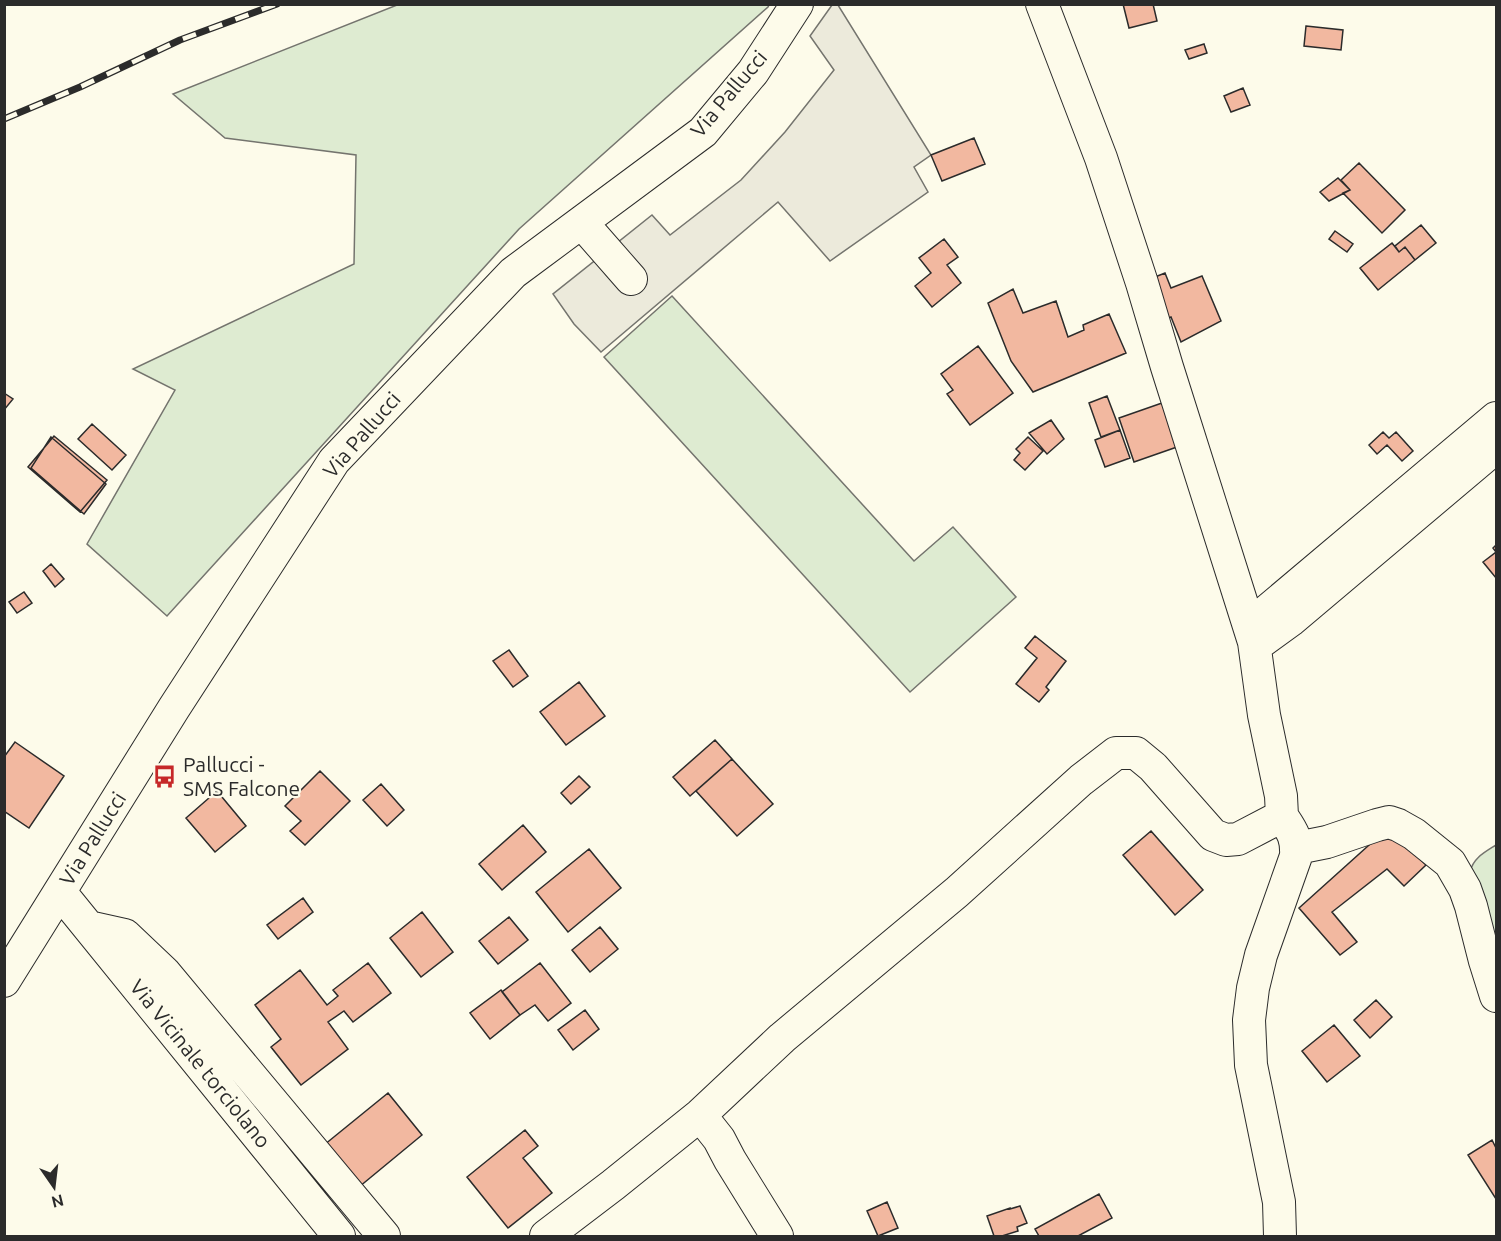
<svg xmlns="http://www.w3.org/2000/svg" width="1501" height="1241" viewBox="0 0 1501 1241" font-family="Ubuntu,sans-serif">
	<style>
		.green { fill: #deebd1; stroke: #74746e; stroke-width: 1.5 }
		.parking { fill: #eceadb; stroke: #74746e; stroke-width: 1.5 }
		.building { fill: #f2b8a0; stroke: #2b2b2b; stroke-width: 1.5 }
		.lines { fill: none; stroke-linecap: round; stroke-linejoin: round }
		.minor-casing { stroke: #2b2b2b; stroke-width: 34 }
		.minor { stroke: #fdfbea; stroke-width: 32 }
		.rail-casing { stroke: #2b2b2b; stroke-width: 7 }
		.rail { stroke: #fdfbea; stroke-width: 4.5; stroke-dasharray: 14; stroke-linecap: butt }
		.labels { text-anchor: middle; stroke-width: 4.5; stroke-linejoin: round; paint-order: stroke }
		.street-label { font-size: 21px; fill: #2b2b2b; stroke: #fdfbea }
		.poi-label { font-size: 21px; fill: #2b2b2b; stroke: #fdfbea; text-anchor: start }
	</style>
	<rect width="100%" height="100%" fill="#fdfbea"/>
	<path class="green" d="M397,5H769L768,7L519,229L167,616L87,544L175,390L133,369L354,264L356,155L225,138L173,94Z
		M672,296L914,561L953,527L1016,597L910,692L604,357Z
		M1496,845V973L1470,872C1473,858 1485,852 1496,845Z"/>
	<path class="parking" d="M832,5H838L931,155L914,167L928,192L830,261L778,202L601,352L574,324L553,294L652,215L670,235L741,180L785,132L834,70L810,36Z"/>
	<path class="building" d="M1123,4H1153L1157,21L1129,28Z
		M1306,26L1343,30L1341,50L1304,46Z
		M1204,44L1207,53L1189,59L1185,50Z
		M1243,88L1250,105L1231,112L1224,96Z
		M974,138L985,164L942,181L931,155Z
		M1359,163L1405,210L1382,233L1343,193L1350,190L1341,180Z
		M1338,178L1350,190L1329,201L1320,192Z
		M1421,225L1436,243L1415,260L1405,247L1399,252L1395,246Z
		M1335,231L1353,244L1347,252L1329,239Z
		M944,239L958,257L947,265L961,283L932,307L915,286L931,273L919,258Z
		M1392,243L1399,252L1405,247L1415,260L1378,290L1360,268Z
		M1165,273L1171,288L1202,276L1221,321L1181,342L1171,317L1166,319L1150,279Z
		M1013,289L1023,313L1056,301L1068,337L1084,330L1083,325L1109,314L1126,353L1033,392L1011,361L988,303Z
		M978,346L1013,393L970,425L947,394L953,390L941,374Z
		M4,393L13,399L4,410Z
		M1107,396L1120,430L1101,437L1089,403Z
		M1162,403L1177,447L1134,462L1119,418Z
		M1051,420L1064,439L1047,454L1029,433Z
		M92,424L126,455L112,470L78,439Z
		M1120,430L1130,458L1105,467L1095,440Z
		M1383,432L1389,438L1396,432L1413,451L1402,461L1387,445L1377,454L1369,445Z
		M54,436L107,480L80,512L28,467Z
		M51,437L106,484L84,514L31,468Z
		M1028,437L1043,451L1025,470L1014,460L1020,453L1016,449Z
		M1496,545V578L1483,562L1496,552L1493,548Z
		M51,564L64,579L55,587L43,571Z
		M24,592L32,603L17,613L9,602Z
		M1035,636L1066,661L1046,687L1049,690L1039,702L1016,684L1037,658L1025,648Z
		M509,650L528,676L513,687L493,661Z
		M579,682L605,716L566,745L540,712Z
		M715,740L732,759L690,796L673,777Z
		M15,742L64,776L29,828L4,811V757Z
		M732,759L773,804L737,836L696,791Z
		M320,771L350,801L305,845L290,831L301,821L285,806Z
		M579,776L590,787L571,804L561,793Z
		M381,784L404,810L387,826L363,800Z
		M217,791L246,826L215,852L186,818Z
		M523,825L546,852L502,890L479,864Z
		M1388,828L1426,865L1404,886L1387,869L1332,912L1357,942L1340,955L1299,908Z
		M1151,831L1203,890L1175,915L1123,855Z
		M589,849L621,888L568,932L536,892Z
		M303,898L313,912L278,939L267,925Z
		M422,912L453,952L421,977L390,938Z
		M509,917L528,940L498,964L479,941Z
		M600,927L618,949L590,972L572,950Z
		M368,963L391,993L353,1022L344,1011L328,1022L348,1049L301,1085L271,1047L281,1039L255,1005L300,970L327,1005L338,996L333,990Z
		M540,963L571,1003L548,1021L535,1005L520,1015L502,992Z
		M501,990L520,1015L490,1039L470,1013Z
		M1376,1000L1392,1017L1370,1038L1354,1020Z
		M585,1010L599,1029L573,1050L558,1030Z
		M1334,1025L1360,1056L1327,1082L1302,1051Z
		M388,1093L422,1135L359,1187L324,1145Z
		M525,1130L538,1146L523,1158L552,1193L508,1228L467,1177Z
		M1492,1140L1496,1148V1199L1468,1155Z
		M1099,1194L1112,1218L1078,1236H1039L1035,1229Z
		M887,1202L898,1228L878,1236L867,1211Z
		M1020,1206L1027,1223L1017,1227L1018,1231L1002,1236H994L987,1216L1010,1208V1209Z"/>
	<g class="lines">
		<defs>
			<path id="minor" d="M582,223L631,279
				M1249,626L1496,418
				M1255,646L1291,620L1496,447
				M1297,848L1327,842L1377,825L1389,822L1398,825L1414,834L1450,863L1465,889L1471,906L1485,961L1496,996
				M60,892L339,1236
				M89,927L125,935L164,972L384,1236
				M4,981L174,708L334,461L513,273L703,132L753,72L797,4
				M700,1115L719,1139L730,1160L777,1236
				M546,1236L613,1185L700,1115L782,1038L957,892L1081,780L1116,753H1136L1153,767L1213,835L1226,840L1238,839L1282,816L1281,796L1264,715L1254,642L1167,367L1142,283L1101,158L1042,4
				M1280,1236L1279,1202L1251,1065L1249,1020L1253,988L1261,955L1296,856C1297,837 1292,831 1282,816"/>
		</defs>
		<use href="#minor" class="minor-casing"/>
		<use href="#minor" class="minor"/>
		<defs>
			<path id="rail" d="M4,119L80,87L180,40L277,4"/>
		</defs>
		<use href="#rail" class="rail-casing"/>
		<use href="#rail" class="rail"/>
	</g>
	<defs>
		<symbol id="bus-bare" viewBox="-9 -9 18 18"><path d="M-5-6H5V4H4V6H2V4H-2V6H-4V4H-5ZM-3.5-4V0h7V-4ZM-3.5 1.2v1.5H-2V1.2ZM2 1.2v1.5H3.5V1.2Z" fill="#c62828" stroke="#fdfbea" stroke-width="2.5" paint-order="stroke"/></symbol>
	</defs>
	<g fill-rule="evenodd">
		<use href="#bus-bare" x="148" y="760" width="33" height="33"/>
	</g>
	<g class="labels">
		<g class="street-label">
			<text transform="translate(729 94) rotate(-50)" y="7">Via Pallucci</text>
			<text transform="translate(362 435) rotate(-49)" y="7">Via Pallucci</text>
			<text transform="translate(93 839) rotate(-58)" y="7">Via Pallucci</text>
			<text transform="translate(200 1064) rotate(51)" y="7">Via Vicinale torciolano</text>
		</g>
		<g class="poi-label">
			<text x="183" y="772">Pallucci -<tspan x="183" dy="24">SMS Falcone</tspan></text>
		</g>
	</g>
	<rect width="1501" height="1241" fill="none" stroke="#2b2b2b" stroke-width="12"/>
	<g transform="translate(54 1187) rotate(166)" stroke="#fdfbea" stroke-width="4.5" paint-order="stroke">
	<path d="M0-4.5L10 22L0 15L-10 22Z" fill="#2b2b2b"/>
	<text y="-9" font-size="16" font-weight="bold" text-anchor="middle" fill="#2b2b2b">N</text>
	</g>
</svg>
